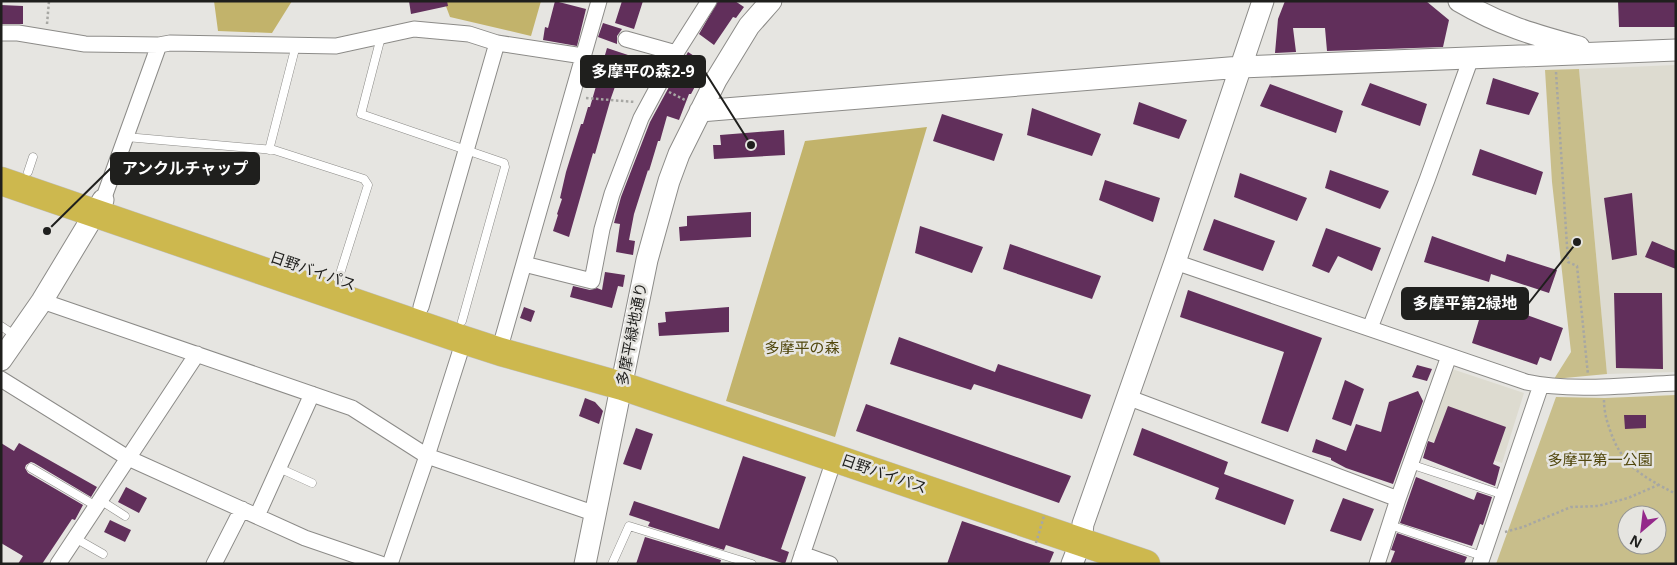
<svg xmlns="http://www.w3.org/2000/svg" width="1677" height="565" viewBox="0 0 1677 565" font-family="'Open Sans','Noto Sans JP',sans-serif">
	<style>
		.built { fill: #dddbd0 }
		.green { fill: #c8be8b; fill-rule: evenodd }
		.forest { fill: #c2b36b }
		.building { fill: #612f5b }
		.lines { fill: none; stroke-linecap: round; stroke-linejoin: round }
		.lane-casing { stroke: #8c8b88; stroke-width: 9 }
		.street-casing { stroke: #8c8b88; stroke-width: 17 }
		.secondary-casing { stroke: #8c8b88; stroke-width: 23 }
		.highway-casing { stroke: #c0c0c0; stroke-width: 29 }
		.path { stroke: #a7a7a3; stroke-width: 2.5; stroke-dasharray: 2.5 2.5; stroke-linecap: butt }
		.lane { stroke: #fff; stroke-width: 8 }
		.street { stroke: #fff; stroke-width: 15 }
		.secondary { stroke: #fff; stroke-width: 21 }
		.highway { stroke: #cdb84e; stroke-width: 28 }
		.path-bridge { stroke: #a7a7a3; stroke-width: 2.5; stroke-dasharray: 2.5 2.5; stroke-linecap: butt }
		.labels { text-anchor: middle; stroke-width: 5; stroke-linejoin: round; paint-order: stroke }
		.street-label { font-size: 15px; fill: #1f1f1d; stroke: #e6e5e1 }
		.park-label { font-size: 15px; fill: #51470d; stroke: #e6e5e1 }
		.leader { fill: none; stroke: #1f1f1d; stroke-width: 2 }
		.callout-dot { fill: #1f1f1d; stroke: #e6e5e1; stroke-width: 2 }
		.callout { fill: #1f1f1d; stroke: #1f1f1d; stroke-width: 2 }
		.callout-label { font-size: 16px; text-anchor: middle; font-weight: bold; fill: #fff }
	</style>
	<rect width="100%" height="100%" fill="#e6e5e1"/>
	<path class="built" d="M1676,65V372L1607,374L1579,69Z
		M1452,369L1524,393L1502,463L1428,440Z"/>
	<path class="green" d="M1579,69L1607,374L1554,379L1571,352L1552,182L1545,70Z
		M1676,395V564H1496L1556,397L1605,398ZM1627,515H1657V545H1627Z"/>
	<path class="forest" d="M214,1H292L272,33L218,31Z
		M444,1H541L531,36L450,17Z
		M927,127L835,437L726,401L805,141Z"/>
	<path class="building" d="M409,1H447L448,6L411,14Z
		M555,1L586,9L577,46L543,40L545,27L548,28Z
		M622,1H643L634,29L615,23Z
		M718,1H735L744,7L736,18L733,17L714,45L699,34Z
		M1285,1H1426L1449,20L1443,47L1327,51L1325,28H1293L1296,52L1275,53L1278,19Z
		M1618,1H1676V27H1619Z
		M1,5L23,6V24H1Z
		M603,23L622,29L617,36V44L598,37Z
		M607,48L628,55L625,65L623,64L611,98L595,154L593,153L569,237L553,231L558,215L557,214L562,199L560,198L566,172L581,124H583L588,107H590Z
		M688,52L705,63L696,77L699,79L691,94H689L679,120L667,116L660,141H658L649,171L648,170L634,214L629,240L635,241L633,255L616,252L620,224L614,223L621,197L650,122Z
		M1493,78L1539,93L1529,115L1486,104Z
		M1370,83L1427,104L1420,126L1361,105Z
		M1270,84L1343,111L1336,133L1260,106Z
		M1139,102L1187,120L1179,139L1133,124Z
		M1032,108L1101,134L1092,156L1027,135Z
		M942,114L1003,134L994,161L933,141Z
		M784,130L785,155L714,159L713,145H721L720,135Z
		M1480,149L1543,172L1536,195L1472,175Z
		M1330,170L1389,191L1380,209L1325,188Z
		M1240,173L1307,198L1297,221L1234,197Z
		M1105,180L1160,198L1153,222L1099,200Z
		M1632,193L1637,255L1612,260L1604,198Z
		M751,212V237L680,241L679,227L687,226V216Z
		M1214,219L1275,241L1263,271L1203,250Z
		M920,226L983,247L972,273L915,253Z
		M1326,228L1381,248L1372,271L1338,256L1329,273L1312,266Z
		M1432,236L1505,262L1507,254L1557,270L1549,293L1491,274L1489,282L1424,262Z
		M1652,241L1676,251V269L1645,257Z
		M1010,244L1101,276L1092,299L1003,269Z
		M605,272L625,275L623,287L618,286L612,308L570,297L573,286L590,290L597,288L602,290Z
		M1188,290L1322,338L1288,432L1261,423L1284,352L1180,317Z
		M1614,293H1662L1663,369L1616,368Z
		M1485,300L1563,328L1551,361L1540,357L1537,365L1472,343Z
		M524,307L535,311L531,322L520,318Z
		M729,307V332L659,336L658,323L666,322L665,312Z
		M899,337L995,372L998,364L1091,395L1082,419L974,384L971,390L890,364Z
		M1417,365L1432,369L1427,381L1412,377Z
		M1345,380L1364,389L1351,426L1332,419Z
		M1418,391L1423,401L1393,484L1346,468L1331,460V458L1312,452L1316,439L1346,451L1356,424L1381,432L1389,402Z
		M585,398L595,402L603,411L599,424L579,416Z
		M866,404L1071,476L1059,503L856,431Z
		M1448,406L1506,427L1493,464L1500,467L1495,486L1423,458L1428,441L1434,443Z
		M1624,415H1646V428L1625,429Z
		M636,428L653,434L641,470L623,464Z
		M1142,428L1228,462L1224,474L1294,500L1285,525L1215,499L1219,488L1133,455Z
		M1,443L14,451L19,443L97,487L91,497L34,463L31,462L26,465L25,468L28,473L83,505L75,520L72,519L42,564H18L23,556L1,543Z
		M743,456L806,477L781,549L789,552L785,564L726,545L724,550L648,526L650,522L629,515L634,501L719,529Z
		M1416,477L1474,500L1477,492L1492,497L1483,525L1480,524L1472,546L1400,523Z
		M126,487L147,498L139,513L118,502Z
		M1343,498L1374,509L1361,541L1330,531Z
		M110,520L131,530L125,542L104,532Z
		M962,521L1054,552L1049,564H947Z
		M1397,533L1467,557L1464,564H1390L1395,551L1391,550Z
		M645,537L721,560L720,564H636Z"/>
	<g class="lines">
		<defs>
			<path id="lane" d="M381,37L361,114L504,163L505,167L462,321
				M126,137L274,150L364,179L368,185L338,280
				M269,150L296,45
				M28,172L33,157
				M1,326L16,336
				M1410,464L1504,495
				M31,468L96,506
				M279,468L312,483
				M100,500L125,516
				M1390,525L1482,556
				M75,538L103,554
				M612,564L629,526L752,564"/>
			<path id="street" d="M1,33H18L85,44L159,45L170,43L336,46L414,29L469,34L497,43L583,56
				M626,39L676,53
				M103,200L159,45
				M1175,262L1526,382C1570,392 1630,385 1676,383
				M524,264L592,281L602,229L612,194L641,118L676,53L709,1
				M42,301L352,408L427,456L596,514
				M421,307L497,43
				M1370,328L1427,180L1471,58
				M503,337L599,1
				M1,379L128,458L305,538L381,564
				M1127,397L1398,499
				M257,516L312,394
				M802,554L830,564
				M58,564L197,354
				M214,564L242,509
				M390,564L427,456L464,340
				M799,564L835,457
				M1377,564L1398,499L1449,356
				M1480,564L1541,385"/>
			<path id="secondary" d="M1459,1C1500,25 1534,35 1579,47
				M700,111L1241,67L1676,50
				M1,360L42,301L103,200
				M585,564L647,260L669,181L679,154L716,80L749,26L771,1
				M1072,564L1081,541L1083,524L1175,262L1263,1"/>
			<path id="highway" d="M1,181L464,340L501,352L622,386L1146,564"/>
		</defs>
		<use href="#lane" class="lane-casing"/>
		<use href="#street" class="street-casing"/>
		<use href="#secondary" class="secondary-casing"/>
		<use href="#highway" class="highway-casing"/>
		<path class="path" d="M47,24L49,1
			M1556,72L1568,262L1577,266L1588,375
			M669,92L687,101
			M586,98L635,102
			M1604,400C1604,409 1606,419 1609,427C1621,466 1642,476 1676,494
			M1505,532L1523,527L1571,507L1598,506L1628,498L1658,485"/>
		<use href="#lane" class="lane"/>
		<use href="#street" class="street"/>
		<use href="#secondary" class="secondary"/>
		<use href="#highway" class="highway"/>
		<path class="path-bridge" d="M1036,543L1044,516"/>
	</g>
	<g class="labels">
		<g class="street-label">
			<text transform="translate(313 271) rotate(19)" y="5">日野バイパス</text>
			<text transform="translate(632 334) rotate(-79)" y="5">多摩平緑地通り</text>
			<text transform="translate(884 474) rotate(19)" y="5">日野バイパス</text>
		</g>
		<g class="park-label">
			<text x="802" y="353">多摩平の森</text>
			<text x="1600" y="465">多摩平第一公園</text>
		</g>
	</g>
	<path class="leader" d="M751 145L705 72M47 231L111 168M1577 242L1528 304"/>
	<g class="callout-dot">
		<circle cx="751" cy="145" r="5"/>
		<circle cx="47" cy="231" r="5"/>
		<circle cx="1577" cy="242" r="5"/>
	</g>
	<g class="callout">
		<rect x="581" y="56" width="124" height="31" rx="5"/>
		<rect x="111" y="153" width="148" height="31" rx="5"/>
		<rect x="1402" y="288" width="126" height="31" rx="5"/>
	</g>
	<g class="callout-label">
		<text x="643" y="77">多摩平の森2-9</text>
		<text x="185" y="174">アンクルチャップ</text>
		<text x="1465" y="309">多摩平第2緑地</text>
	</g>
	<rect width="1677" height="565" fill="none" stroke="#1f1f1d" stroke-width="5"/>
	<g transform="translate(1642 530) rotate(208)"><circle r="24" fill="#e6e5e1" stroke="#969693"/>
	<path d="M0-4L9 19L0 12L-9 19Z" fill="#94288a"/>
	<text y="-8" font-size="14" font-weight="bold" text-anchor="middle" fill="#1f1f1d">N</text>
	</g>
</svg>
